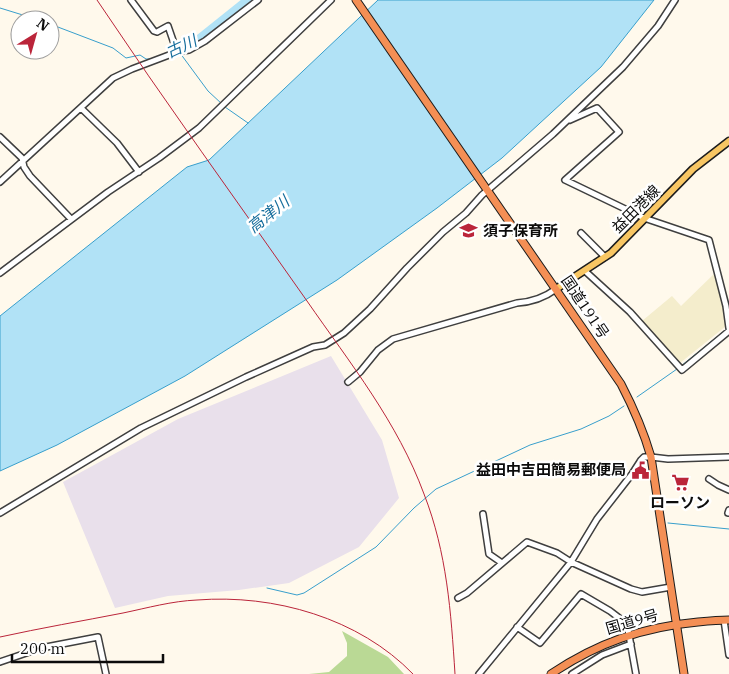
<svg xmlns="http://www.w3.org/2000/svg" width="729" height="674" viewBox="0 0 729 674" font-family="'IBM Plex Serif','Noto Sans JP',serif">
	<style>
		.industrial { fill: #e9e0eb }
		.farmland { fill: #f4edcc }
		.forest { fill: #bad995 }
		.water { fill: #b1e2f6; stroke: #389fcc }
		.lines { fill: none; stroke-linecap: round; stroke-linejoin: round }
		.stream { stroke: #389fcc; stroke-width: 1 }
		.river { stroke: #b1e2f6; stroke-width: 9 }
		.minor-casing { stroke: #3f3f3f; stroke-width: 8 }
		.major-casing { stroke: #1d1d1d; stroke-width: 9 }
		.highway-casing { stroke: #1d1d1d; stroke-width: 9 }
		.minor { stroke: #fff; stroke-width: 5 }
		.major { stroke: #f8c663; stroke-width: 6 }
		.highway { stroke: #f48f55; stroke-width: 7 }
		.rail { stroke: #bb253a; stroke-width: 1 }
		.labels { text-anchor: middle; stroke-width: 5; stroke-linejoin: round; paint-order: stroke }
		.street-label { font-size: 15px; fill: #0c0c0c; stroke: #fff }
		.poi-label { font-size: 15px; font-weight: bold; fill: #0c0c0c; stroke: #fff; text-anchor: start }
		.water-label { font-size: 16px; font-style: italic; fill: #176e9d; stroke: #fff }
	</style>
	<rect width="100%" height="100%" fill="#fff9ec"/>
	<path class="industrial" d="M331,356L382,440L399,498L359,547L289,583L239,590L168,596L115,608L63,482L178,419Z"/>
	<path class="farmland" d="M716,272L726,326L680,363L642,321L672,296L681,306Z"/>
	<path class="forest" d="M342,631L388,657L404,674H309L329,672L347,656V643Z"/>
	<path class="water" d="M378,0H654L601,67L502,158L437,208L337,280L185,376L57,445L0,471V316L187,167L209,160Z"/>
	<g class="lines">
		<path class="stream" d="M0,8L39,20
			M50,24L113,48L126,58L140,55L146,59H152
			M180,53L208,91L222,104
			M158,57L174,49
			M225,107L248,123
			M681,366L728,328
			M637,397L677,369
			M668,523L729,529
			M267,588L297,595L304,593L376,547L414,508L436,489L530,445L581,429L609,416L624,406"/>
		<path class="river" d="M174,49L198,40L248,0"/>
		<defs>
			<path id="minor" d="M131,0L154,31L157,32L168,26L177,52
				M81,108L117,143L139,172
				M570,120L597,108L619,132L565,180L644,218L709,240L726,306L729,328
				M0,137L22,158L24,167L30,176L71,219
				M0,182L113,78L132,69L177,52L189,50L205,41L258,0
				M581,233L605,257
				M585,271L630,312L682,370L729,331
				M0,273L108,192L159,158L199,128L331,0
				M348,382L360,372L378,350L393,339L517,303C532,302 544,298 556,289
				M709,479L718,485L729,490
				M0,513L141,428L246,377L313,347L325,345L344,333L370,309L407,268L443,232L466,213L482,195L553,134L623,67L658,26L675,0
				M728,513L729,510
				M483,514L489,554L502,563
				M458,598L467,593L527,542L557,553L571,562L631,589L642,592L671,587
				M724,620L729,655
				M517,627L540,643L581,594L610,611L627,624L636,674
				M0,662L41,648L98,637L106,674
				M479,674L571,562L597,519L632,474L641,460L644,457H651L668,459L729,457
				M572,674L602,655L631,644"/>
			<path id="major" d="M556,289L611,253L693,169L729,141"/>
			<path id="highway" d="M356,0L621,384C634,409 643,429 651,457L684,674
				M551,674C597,643 643,627 698,622C708,621 719,620 729,620"/>
		</defs>
		<use href="#minor" class="minor-casing"/>
		<use href="#major" class="major-casing"/>
		<use href="#highway" class="highway-casing"/>
		<use href="#minor" class="minor"/>
		<use href="#major" class="major"/>
		<use href="#highway" class="highway"/>
		<path class="rail" d="M97,0C165,102 237,201 307,301C350,363 398,423 424,494C447,553 451,612 455,674
			M0,637C41,628 82,621 123,613C147,608 172,601 197,600C274,594 359,618 413,674"/>
	</g>
	<defs>
		<symbol id="school-bare" viewBox="-9 -9 18 18"><path d="M0-5L7-2L0 1L-7-2ZM-4 1L0 2.5L4 1V4Q0 6-4 4Z" fill="#bb253a" stroke="#fff" stroke-width="2.5" paint-order="stroke"/></symbol>
		<symbol id="civic-bare" viewBox="-9 -9 18 18"><path d="M-.6-6.5H3V-4.5H.6V-3L4-1V1h2V6H-6V1h2V-1L-.6-3ZM-1.2 2.5V6h2.4V2.5Z" fill="#bb253a" stroke="#fff" stroke-width="2.5" paint-order="stroke"/></symbol>
		<symbol id="supermarket-bare" viewBox="-9 -9 18 18"><path d="M-6-5.5h2.5l.6 2H6L4.5 2H-2.5L-4.4-4H-6ZM-1.5 3.2a1.3 1.3 0 1 0 .1 0ZM3 3.2a1.3 1.3 0 1 0 .1 0Z" fill="#bb253a" stroke="#fff" stroke-width="2.5" paint-order="stroke"/></symbol>
	</defs>
	<g fill-rule="evenodd">
		<use href="#school-bare" x="456" y="218" width="25" height="25"/>
		<use href="#civic-bare" x="628" y="458" width="25" height="25"/>
		<use href="#supermarket-bare" x="668" y="470" width="25" height="25"/>
	</g>
	<g class="labels">
		<g class="street-label">
			<text transform="translate(636 209) rotate(-45)" y="5">益田港線</text>
			<text transform="translate(585 307) rotate(56)" y="5">国道191号</text>
			<text transform="translate(632 622) rotate(-16)" y="5">国道9号</text>
		</g>
		<g class="poi-label">
			<text x="483" y="236">須子保育所</text>
			<text x="626" y="475" text-anchor="end">益田中吉田簡易郵便局</text>
			<text x="680" y="508" text-anchor="middle">ローソン</text>
		</g>
		<g class="water-label">
			<text transform="translate(181 46) rotate(-25)" y="6">古川</text>
			<text transform="translate(268 214) rotate(-39)" y="6">高津川</text>
		</g>
	</g>
	<g transform="translate(35 35) rotate(37)"><circle r="24" fill="#ffffff" stroke="#9e9e9e"/>
	<path d="M0-4L9 19L0 12L-9 19Z" fill="#bb253a"/>
	<text y="-8" font-size="14" font-weight="bold" text-anchor="middle" fill="#0c0c0c">N</text>
	</g>
	<path d="M12 654v8h151v-8" fill="none" stroke="#0c0c0c" stroke-width="2.5"/>
	<text x="20" y="654" font-size="15" fill="#0c0c0c" stroke="#ffffff" stroke-width="4" paint-order="stroke">200 m</text>
</svg>
